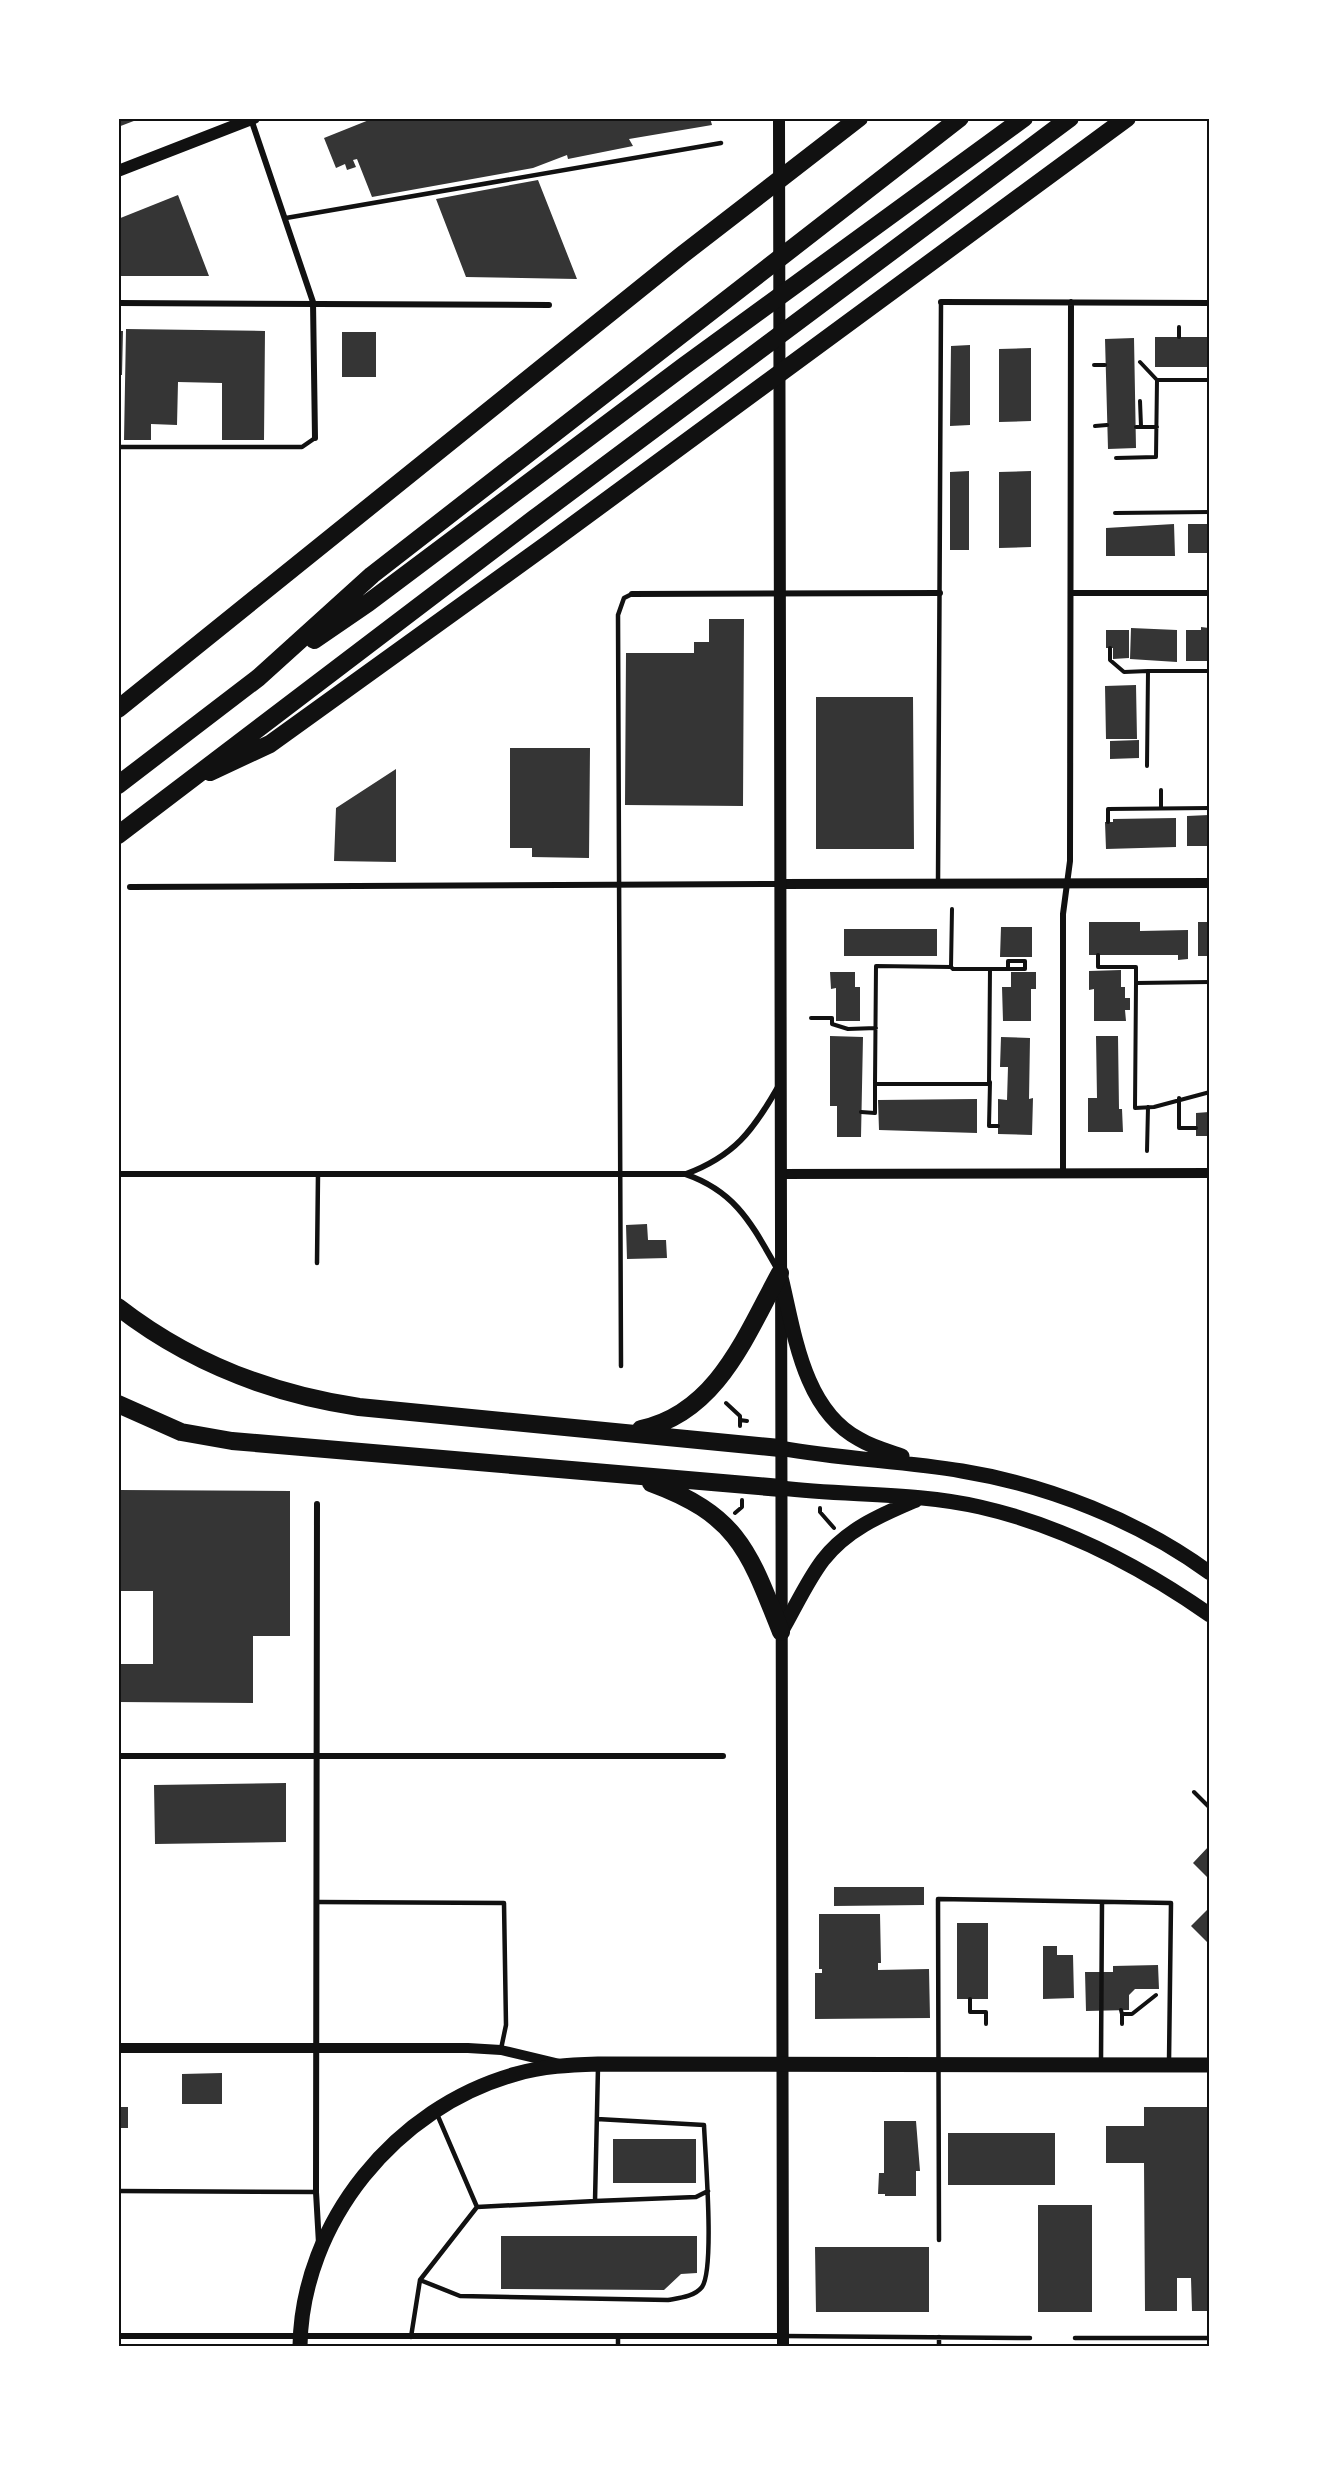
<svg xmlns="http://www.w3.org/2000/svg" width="1328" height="2465" viewBox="0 0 1328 2465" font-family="'Libre Baskerville',serif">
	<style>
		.building { fill: #353535 }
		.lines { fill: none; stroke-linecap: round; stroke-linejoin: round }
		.path { stroke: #111; stroke-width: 4 }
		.service { stroke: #111; stroke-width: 4.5 }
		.minor { stroke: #111; stroke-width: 6 }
		.tertiary { stroke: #111; stroke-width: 10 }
		.secondary { stroke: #111; stroke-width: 12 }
		.primary { stroke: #111; stroke-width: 15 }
		.motorway { stroke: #111; stroke-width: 18 }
		.neatline { fill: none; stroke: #111; stroke-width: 2 }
	</style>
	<rect width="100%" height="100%" fill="#fff"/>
	<path class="building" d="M118,118H138L139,119L118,127Z
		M374,118H710L712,125L629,139L633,146L568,159L567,155L533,168L372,197L357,159L353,160L356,167L347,170L345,164L336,168L324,138Z
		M538,180L577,279L466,277L436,199Z
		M178,195L209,276H118V219Z
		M126,329L265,331L264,440H222V383L178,382L177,425L151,424V440H124Z
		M118,331H123L122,375H118Z
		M342,332H376V377H342Z
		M1155,337H1209V367H1155Z
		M1134,338L1136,448L1108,449L1105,339Z
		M970,345V425L950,426L951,346Z
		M1031,348V421L999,422V349Z
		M969,471V550H950V472Z
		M1031,471V547L999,548V472Z
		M1174,524L1175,556H1106V528Z
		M1188,524H1209V553H1188Z
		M709,619H744L743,806L625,805L626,653H694V642H709Z
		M1201,627L1209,628V661H1186V630H1201Z
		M1131,628L1177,630V662L1130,659Z
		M1106,630H1129V658L1113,659V648H1106Z
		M1136,685L1137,739H1106L1105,686Z
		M816,697H913L914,849H816Z
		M1139,740V758L1110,759V741Z
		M510,748H590L589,858L532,857V848H510Z
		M396,769V862L334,861L336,808Z
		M1209,815V846H1187V816Z
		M1176,818V847L1106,849L1105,822H1113V819Z
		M1089,922H1140V931L1188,930V959L1178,960V955H1089Z
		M1198,922H1209V956H1198Z
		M1001,927H1032V957H1000Z
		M844,929H937V956H844Z
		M1121,970V987H1125V998H1130V1010H1125L1126,1021H1094V989L1089,990V971Z
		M830,972H855V987H860V1021H836V988L831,989Z
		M1011,972H1036V989H1031V1021H1003L1002,987H1011Z
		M830,1036L863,1037L861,1137H837V1106H830Z
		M1096,1036H1118L1119,1109H1122L1123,1132H1088V1098H1097Z
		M1001,1037L1030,1038L1029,1099L1033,1098L1032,1135L998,1134V1099L1007,1100L1008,1067H1000Z
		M977,1099V1133L879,1130L878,1100Z
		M1209,1112V1136H1196V1113Z
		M647,1224L648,1240H666L667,1258L627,1259L626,1225Z
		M118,1490L290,1491V1636H253V1703L118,1702V1664H153V1591H118Z
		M286,1783V1842L155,1844L154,1785Z
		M1209,1846V1879L1193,1863Z
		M834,1887H924V1905L834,1906Z
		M1209,1908V1944L1191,1926Z
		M819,1914H880L881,1963H878V1970L929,1969L930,2018L815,2019V1973H822V1969H819Z
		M957,1923H988V1999H957Z
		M1043,1946H1057V1955H1073L1074,1998L1043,1999Z
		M1158,1965L1159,1989H1135L1129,1995V2010L1086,2011L1085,1972H1113V1966Z
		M222,2073V2104H182V2074Z
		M118,2107H128V2128H118Z
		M1144,2107H1209V2311H1192L1191,2278H1177V2311H1145L1144,2163H1106V2126H1144Z
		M884,2121H916L920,2171H916V2196H885V2194H878L879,2173H884Z
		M948,2133H1055V2185H948Z
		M613,2139H696V2183H613Z
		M1038,2205H1092V2312H1038Z
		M501,2236H697V2273L681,2274L664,2290L501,2289Z
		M815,2247H929V2312H816Z"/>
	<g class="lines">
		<path class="path" d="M1179,337V327
			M1140,362L1157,380
			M1094,365H1105
			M1140,401L1141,426
			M1095,426L1107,425
			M1136,427H1157
			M1116,458L1156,457L1157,380H1210
			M1115,513L1210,512
			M1110,648V660L1124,672L1148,671
			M1147,766L1148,671H1210
			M1161,790V808
			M1108,822V809L1210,808
			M952,909L951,967L876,966L875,1084H989L990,969
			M1098,955V967H1136V983
			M951,967L953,969H1025V961H1008V969
			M1210,982L1136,983L1135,1108L1154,1107L1210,1092
			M811,1018H832V1024L848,1029L876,1028
			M990,1082L989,1126H998
			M1179,1098V1128H1196
			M861,1112L875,1113V1084
			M1147,1151L1148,1107
			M726,1403L740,1416V1426
			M740,1420L747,1421
			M820,1508V1512L834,1528
			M735,1513L742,1507V1500
			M1194,1792L1210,1808
			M970,1999V2012H986V2024
			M1121,2010L1122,2014H1132L1156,1995
			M1122,2014V2024"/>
		<path class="service" d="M286,218L721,143
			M118,447H302L315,438
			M938,884L941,302
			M317,1263L318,1174
			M621,1366L618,615L624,598L632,594
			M317,1902L504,1903L506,2025L501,2049
			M1101,2061L1102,1902
			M437,2114L477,2207L595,2201L598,2067
			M118,2191L316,2192
			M595,2201L696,2197L708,2191
			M939,2240L938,1899L1171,1903L1169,2062
			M420,2280L460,2296L668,2300C679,2298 694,2297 702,2287C715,2269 705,2152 704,2125L597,2119
			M784,2336L1030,2338
			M411,2337L420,2280L477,2207
			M618,2337V2346
			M939,2337V2346
			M1075,2338H1210"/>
		<path class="minor" d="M251,119L313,302L315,438
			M941,302L1210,303
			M118,303L549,305
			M1071,593H1210
			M632,594L940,593
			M130,887L779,884
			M1063,1173V914L1070,861L1071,302
			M118,1174H685C737,1192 752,1225 778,1270
			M686,1174C734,1156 753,1131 778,1087
			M317,1504L316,2192L319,2244
			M118,1756H723
			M118,2336H783"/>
		<path class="tertiary" d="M779,884L1210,883
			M780,1174L1210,1173
			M118,2048H468L501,2050L560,2064"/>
		<path class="secondary" d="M779,118L783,2346
			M118,171L254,118"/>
		<path class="primary" d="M780,1273C794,1329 802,1409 859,1439C872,1447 887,1451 902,1456
			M780,1448C840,1459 902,1461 962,1471C1048,1485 1139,1521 1210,1573
			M781,1488C846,1496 916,1492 980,1507C1064,1526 1140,1566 1210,1615
			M781,1632C795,1608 807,1581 823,1560C847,1529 881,1515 916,1500
			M300,2346C302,2222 396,2107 516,2074C543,2066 570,2065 598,2064L1210,2065"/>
		<path class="motorway" d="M314,640L368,603L684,366L1024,118
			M118,709L682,255L859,118
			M210,772L270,744L549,543L1127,118
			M118,785L258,678L372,575L960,118
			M118,835L535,518L1070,118
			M118,1307C189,1362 271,1394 359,1407L780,1448
			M118,1404L181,1432L232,1441L781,1488
			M641,1429C717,1413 746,1335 780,1273
			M651,1483C738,1515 749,1551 781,1632"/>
	</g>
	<rect width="1328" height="2465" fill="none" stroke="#ffffff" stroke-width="240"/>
	<rect x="120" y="120" width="1088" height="2225" class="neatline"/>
</svg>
